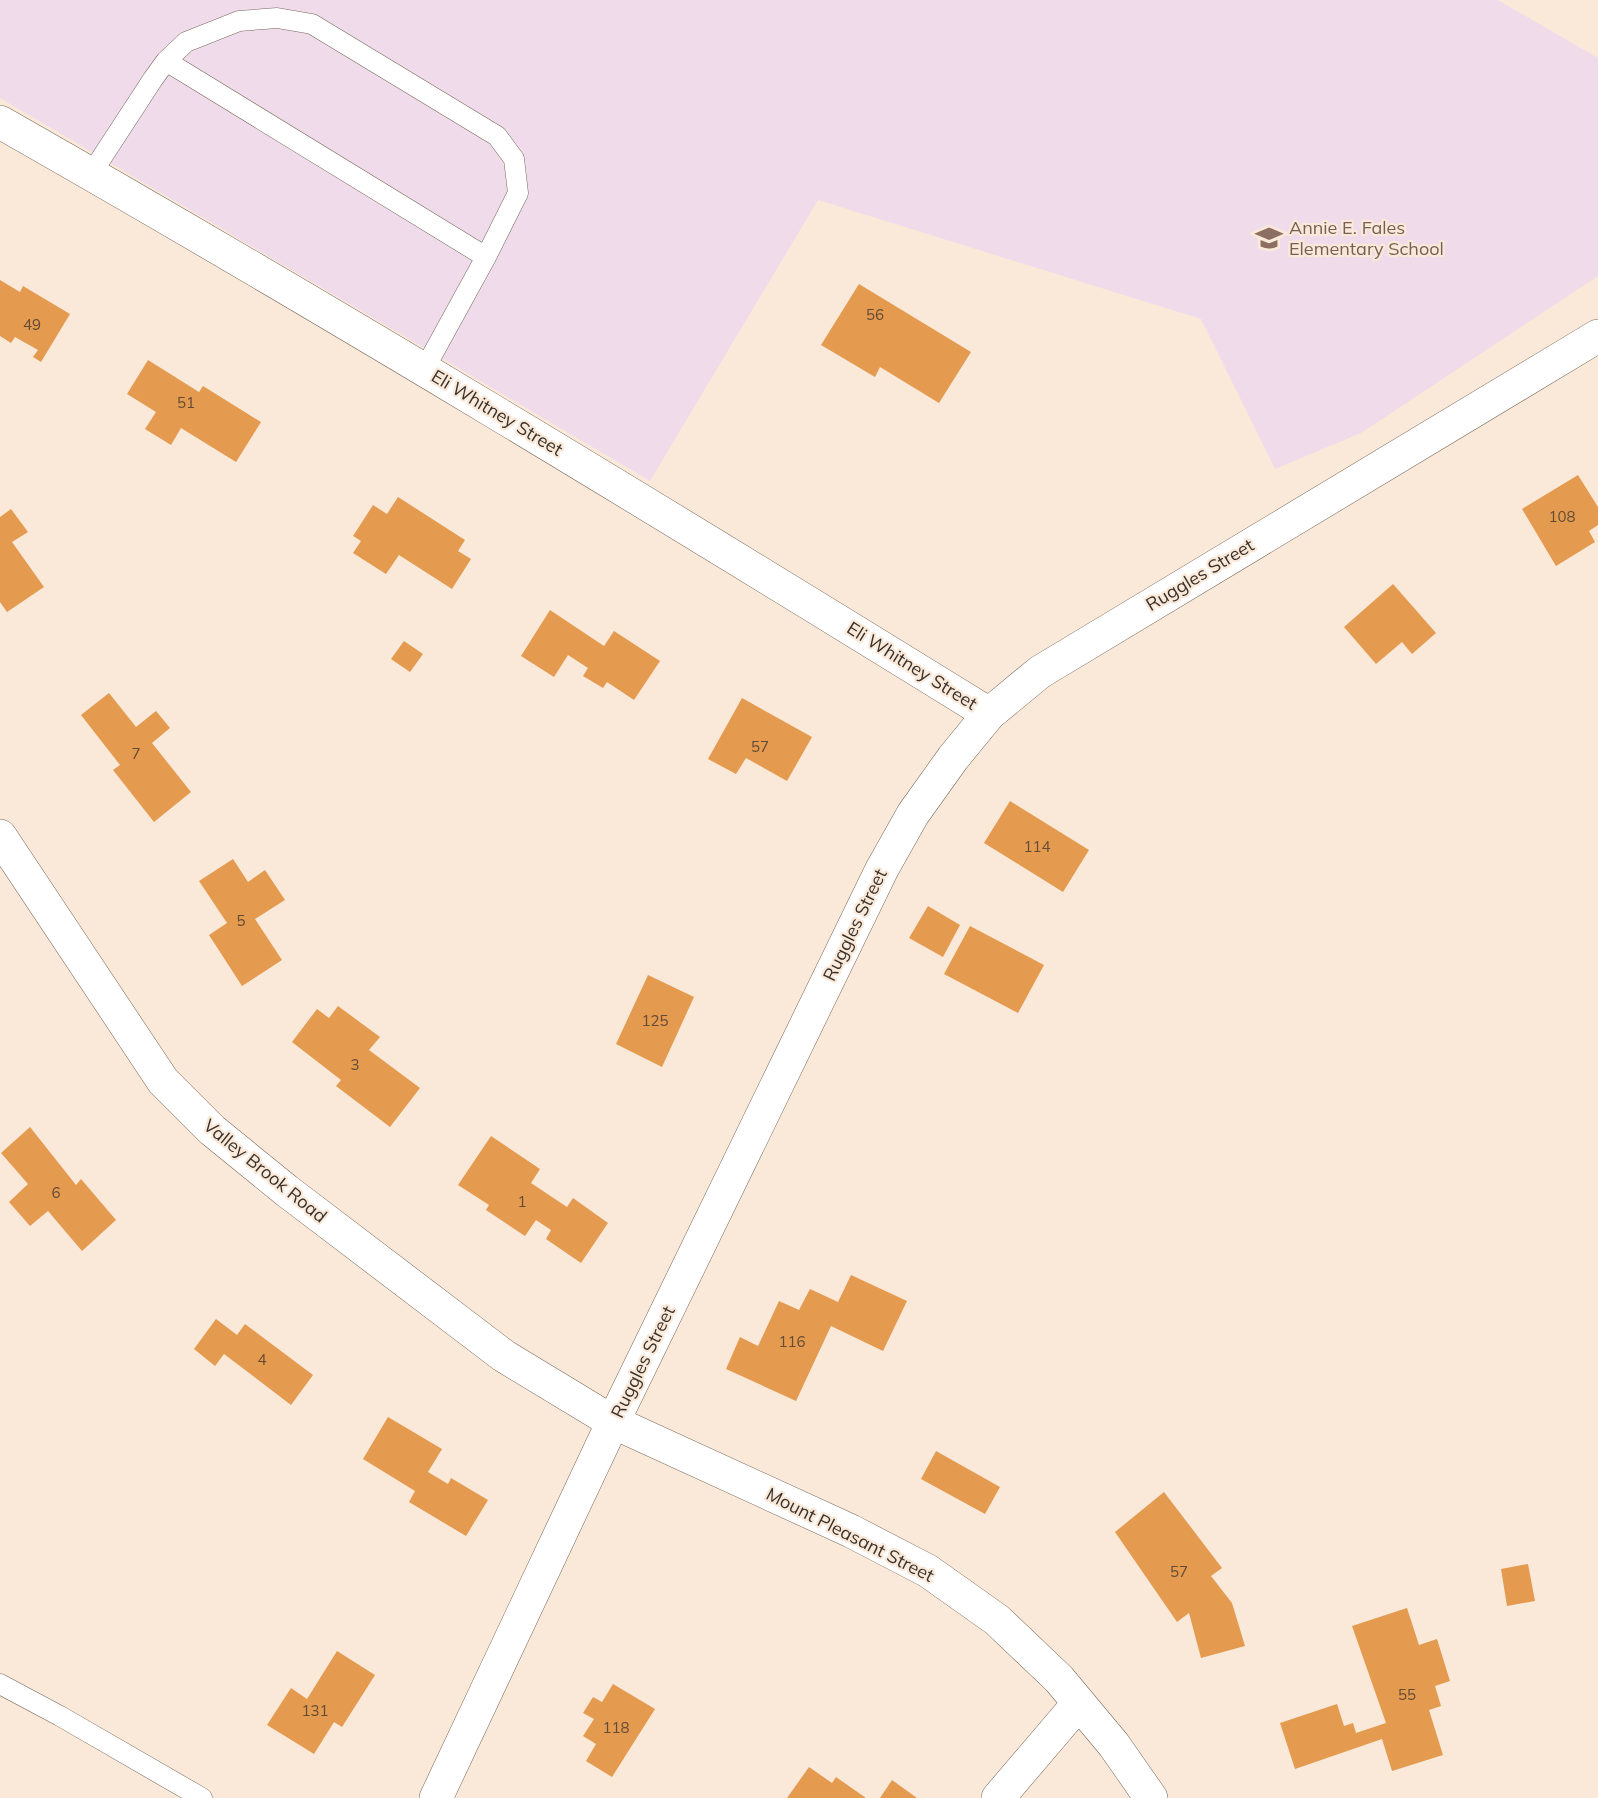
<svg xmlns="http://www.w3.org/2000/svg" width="1598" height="1798" viewBox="0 0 1598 1798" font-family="Mulish,sans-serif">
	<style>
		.education { fill: #f0dbea }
		.building { fill: #e49a4f }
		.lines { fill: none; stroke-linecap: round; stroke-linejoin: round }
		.lane-casing { stroke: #78695b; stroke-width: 21 }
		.street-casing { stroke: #78695b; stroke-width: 34 }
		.secondary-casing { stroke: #78695b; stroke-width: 34 }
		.lane { stroke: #fff; stroke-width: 20 }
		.street { stroke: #fff; stroke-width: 33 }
		.secondary { stroke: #fff; stroke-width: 33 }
		.labels { text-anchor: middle; stroke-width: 4.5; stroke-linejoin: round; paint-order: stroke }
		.number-label { font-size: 15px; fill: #634b34 }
		.education-label { font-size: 18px; fill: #785e54; stroke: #fae9d9; text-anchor: start }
		.street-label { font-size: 18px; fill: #38312b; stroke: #fae9d9 }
	</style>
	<rect width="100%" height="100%" fill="#fae9d9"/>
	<path class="education" d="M0,0H1498L1598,58V276L1361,433L1275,469L1201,319L818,200L650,481L0,98Z"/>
	<path class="building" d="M0,280L20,292L23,286L70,314L41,362L33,357L38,350L15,337L11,343L0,336Z
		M859,284L971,352L939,403L880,367L875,377L821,345Z
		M148,360L199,392L203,386L261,422L236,462L181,428L171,445L145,429L156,412L127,394Z
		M1578,475L1598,507V525L1589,531L1595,542L1556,566L1522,509Z
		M398,497L465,540L458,551L471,559L452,589L399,555L386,574L353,553L361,541L353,536L373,505L387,514Z
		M11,509L28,532L12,542L44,587L7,612L0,602V517Z
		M1393,584L1436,633L1412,654L1402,642L1376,664L1344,627Z
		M550,610L604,646L614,631L660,661L634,700L607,682L603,688L583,676L588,668L568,655L554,677L521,656Z
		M404,641L423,654L410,672L391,659Z
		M109,693L136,727L156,711L170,728L152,743L191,792L154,822L113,770L120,765L81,715Z
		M742,698L812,737L787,781L746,758L736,774L708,759Z
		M1010,801L1089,850L1063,892L984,843Z
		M233,859L248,882L265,870L285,900L255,919L282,960L242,986L209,935L227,923L199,881Z
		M928,906L960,925L943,957L909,938Z
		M970,926L1044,965L1018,1013L944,974Z
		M648,975L694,997L662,1067L616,1044Z
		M338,1006L380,1037L369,1050L420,1088L390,1127L336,1086L341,1080L292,1042L317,1009L329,1018Z
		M30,1127L76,1185L81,1179L116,1220L82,1251L48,1211L30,1226L9,1202L28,1184L1,1153Z
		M491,1136L540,1169L531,1183L567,1207L573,1198L608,1223L581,1263L546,1239L551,1230L536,1220L525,1236L486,1210L489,1205L458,1185Z
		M851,1275L907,1301L883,1351L831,1326L796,1401L726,1369L740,1337L758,1346L779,1301L799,1310L810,1289L838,1302Z
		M216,1319L237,1335L245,1324L313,1375L291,1405L224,1354L215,1366L194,1349Z
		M388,1417L442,1449L428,1472L448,1484L451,1478L488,1500L466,1536L409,1502L415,1491L363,1459Z
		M936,1451L1000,1487L985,1514L921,1479Z
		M1164,1492L1222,1568L1211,1576L1232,1603L1245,1646L1201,1658L1189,1613L1177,1622L1115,1532Z
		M1528,1564L1535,1601L1507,1606L1501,1569Z
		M1407,1608L1419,1645L1437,1639L1450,1681L1435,1686L1441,1706L1429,1710L1443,1755L1392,1771L1382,1739L1295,1769L1280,1723L1337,1704L1344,1726L1353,1723L1356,1733L1386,1723L1352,1626Z
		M337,1651L375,1675L342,1727L334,1722L314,1754L267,1725L291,1688L307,1699Z
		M613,1684L655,1709L612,1777L586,1761L596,1744L583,1736L594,1719L583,1713L593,1697L602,1702Z
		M809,1767L832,1783L836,1777L866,1798H787Z
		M892,1780L917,1798H880Z"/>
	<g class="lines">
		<defs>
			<path id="lane" d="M166,61L486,257
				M91,174L153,79L166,61L186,42L239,21L277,18L312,24L497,136L514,159L518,193L486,257L425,368
				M0,1684L60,1716L202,1798"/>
			<path id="street" d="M0,122C334,312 662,512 989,714
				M0,836L163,1081L212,1130L287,1191L504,1356L613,1422L851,1531L928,1571L997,1620L1059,1679L1114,1745L1151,1798
				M998,1798L1079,1703"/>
			<path id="secondary" d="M436,1798L613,1422L882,869L913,814L953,758L989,714L1040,672L1598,336"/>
		</defs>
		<use href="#lane" class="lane-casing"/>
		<use href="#street" class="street-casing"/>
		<use href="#secondary" class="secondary-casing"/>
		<use href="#lane" class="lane"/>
		<use href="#street" class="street"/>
		<use href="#secondary" class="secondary"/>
	</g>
	<defs>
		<symbol id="school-bare" viewBox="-9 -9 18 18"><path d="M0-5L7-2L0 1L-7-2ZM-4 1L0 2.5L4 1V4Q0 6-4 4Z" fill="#8d6e63" stroke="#fae9d9" stroke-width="2.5" paint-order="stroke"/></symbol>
	</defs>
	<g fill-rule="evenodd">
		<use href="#school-bare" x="1250" y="219" width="38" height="38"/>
	</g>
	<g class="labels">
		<g class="number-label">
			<text x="875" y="320">56</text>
			<text x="32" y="330">49</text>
			<text x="186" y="408">51</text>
			<text x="1562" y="522">108</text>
			<text x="760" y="752">57</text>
			<text x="136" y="759">7</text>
			<text x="1037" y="852">114</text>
			<text x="241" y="926">5</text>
			<text x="655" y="1026">125</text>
			<text x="355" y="1070">3</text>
			<text x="56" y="1198">6</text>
			<text x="522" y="1207">1</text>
			<text x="792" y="1347">116</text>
			<text x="262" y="1365">4</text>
			<text x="1179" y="1577">57</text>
			<text x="1407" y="1700">55</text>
			<text x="315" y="1716">131</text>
			<text x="616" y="1733">118</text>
		</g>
		<g class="education-label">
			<text x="1289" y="234">Annie E. Fales<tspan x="1289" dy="21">Elementary School</tspan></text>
		</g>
		<g class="street-label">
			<text transform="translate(497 413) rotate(31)" y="6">Eli Whitney Street</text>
			<text transform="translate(1200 575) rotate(-31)" y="6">Ruggles Street</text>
			<text transform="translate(912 666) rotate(32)" y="6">Eli Whitney Street</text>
			<text transform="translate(855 925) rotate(-64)" y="6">Ruggles Street</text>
			<text transform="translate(265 1171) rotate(39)" y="6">Valley Brook Road</text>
			<text transform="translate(643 1362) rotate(-64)" y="6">Ruggles Street</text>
			<text transform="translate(850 1535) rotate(27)" y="6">Mount Pleasant Street</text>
		</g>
	</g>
</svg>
